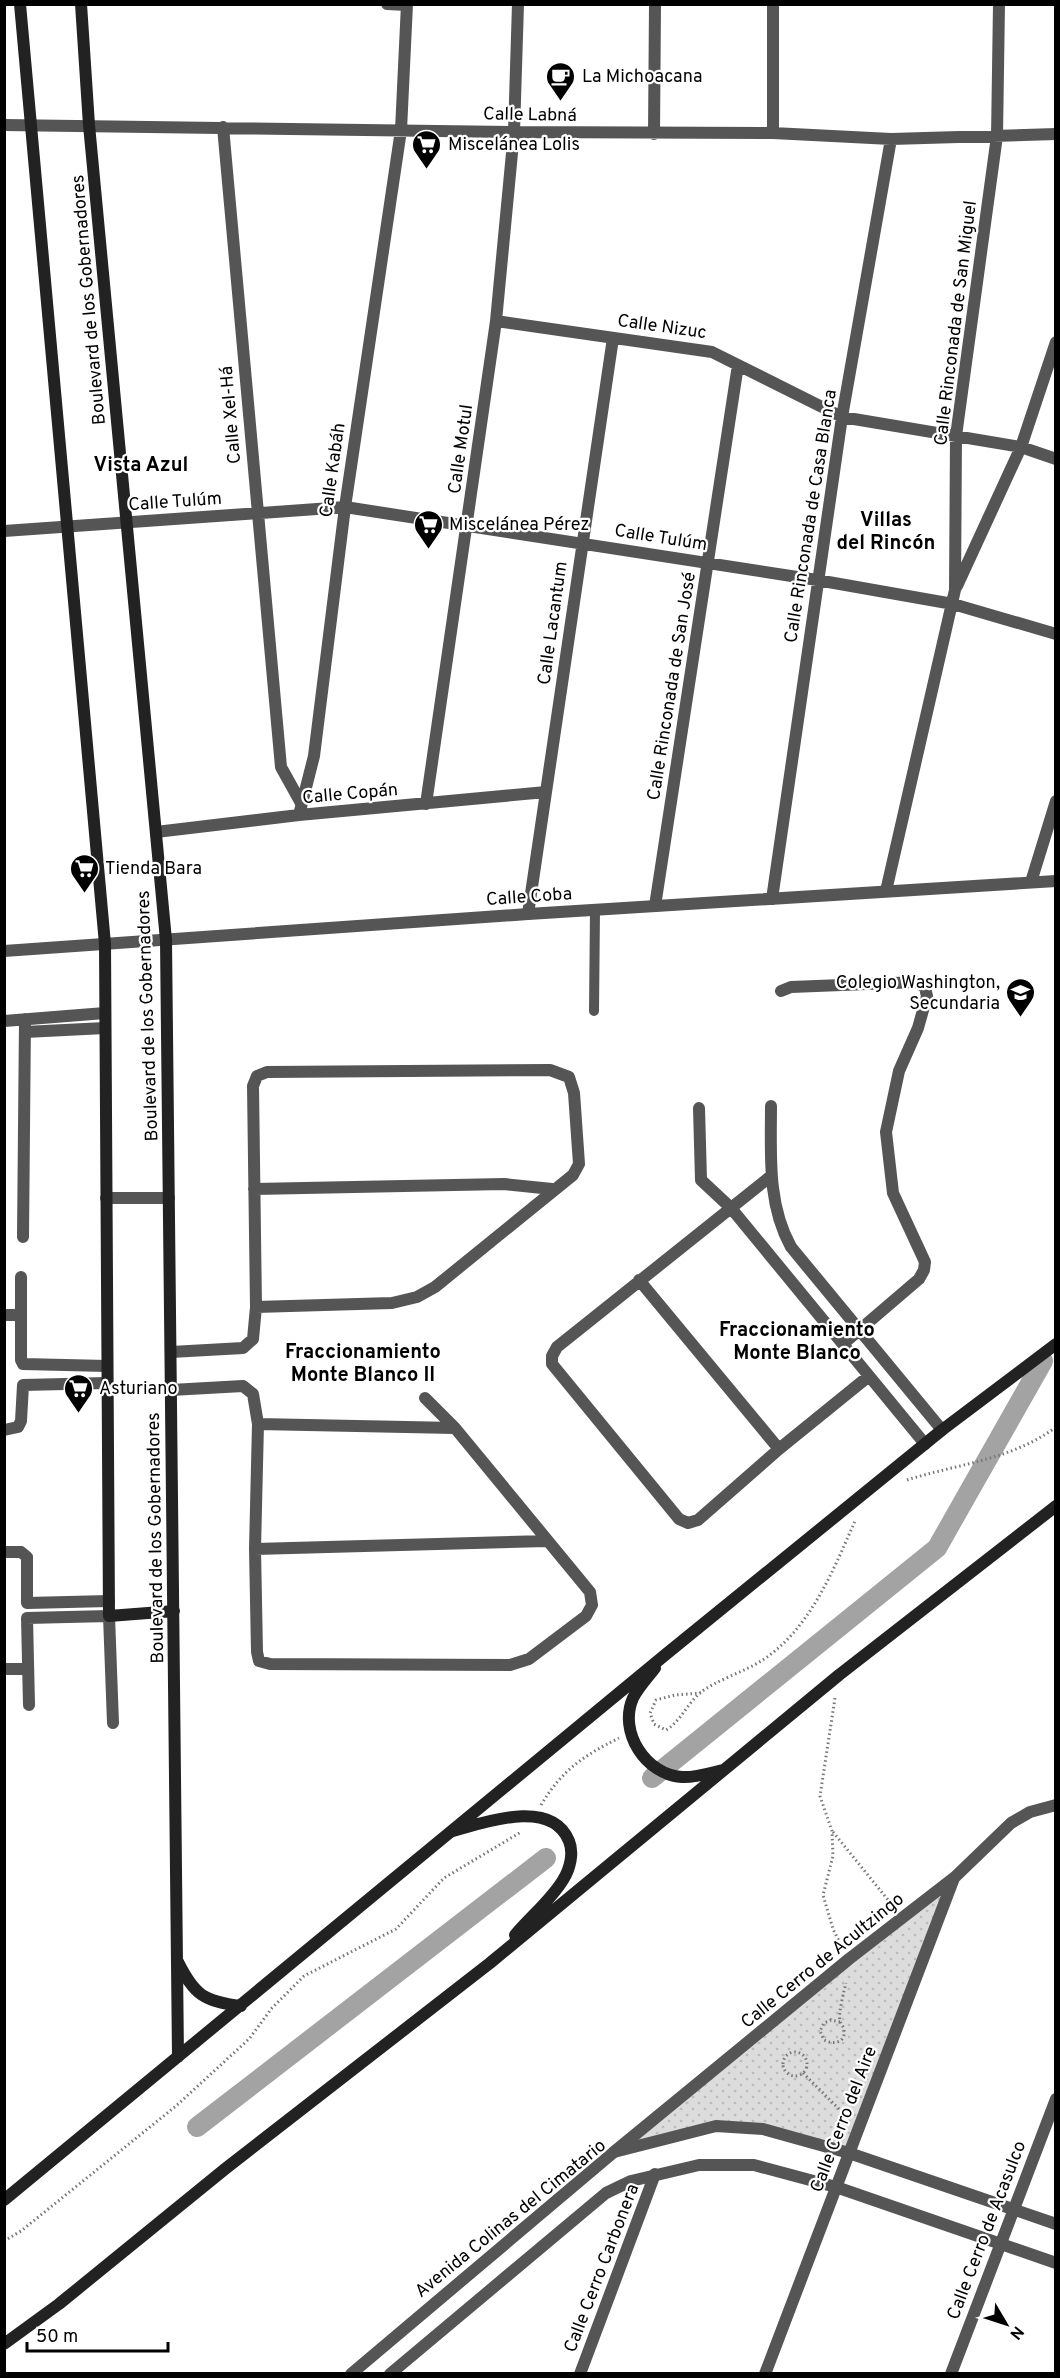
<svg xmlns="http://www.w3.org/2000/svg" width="1060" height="2378" viewBox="0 0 1060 2378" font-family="Overpass,sans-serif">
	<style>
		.garden { fill: url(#garden-dots) }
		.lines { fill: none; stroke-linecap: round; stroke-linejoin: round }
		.canal { stroke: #a3a3a3; stroke-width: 20 }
		.path { stroke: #777; stroke-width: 3; stroke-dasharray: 1.5 3; stroke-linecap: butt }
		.service { stroke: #555; stroke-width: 10 }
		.minor { stroke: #555; stroke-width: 12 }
		.tertiary { stroke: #555; stroke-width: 12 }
		.secondary { stroke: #222; stroke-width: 12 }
		.labels { text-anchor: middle; stroke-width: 4.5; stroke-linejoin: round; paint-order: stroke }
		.poi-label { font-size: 18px; fill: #000; stroke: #fff; text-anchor: start }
		.street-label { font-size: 18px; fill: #000; stroke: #fff }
		.neighbourhood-label { font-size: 20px; font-weight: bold; fill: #000; stroke: #fff }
	</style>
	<defs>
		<pattern id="garden-dots" width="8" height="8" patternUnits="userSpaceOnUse" patternTransform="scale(1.5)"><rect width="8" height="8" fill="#dcdcdc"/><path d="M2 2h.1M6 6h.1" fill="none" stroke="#bbb" stroke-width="1.8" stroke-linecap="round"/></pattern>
	</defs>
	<rect width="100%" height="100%" fill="#fff"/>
	<path class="garden" d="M955,1877L849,2153L763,2129L716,2126L614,2152Z"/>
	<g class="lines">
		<path class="canal" d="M652,1778L937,1548L1043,1361
			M197,2127L546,1858"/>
		<path class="path" d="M907,1480C957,1464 1012,1460 1056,1427
			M701,1693L675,1695L656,1700L650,1713L654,1724L666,1730C682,1720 686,1705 700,1693C714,1681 744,1672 761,1661C809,1631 833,1571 855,1521
			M835,1698L820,1796L832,1831L833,1856L823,1895L833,1929L841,1945
			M541,1805C562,1770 583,1756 619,1738
			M833,1832L893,1906
			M840,2022L831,2020L824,2023L820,2031L824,2040C833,2045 846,2043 844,2030C844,2027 841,2025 840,2021C838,2014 844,1991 846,1983
			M783 2064a12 12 0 1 1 24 0a12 12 0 1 1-24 0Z
			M803,2073L846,2116
			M4,2241L21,2231L176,2106L249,2039L272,2008L304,1976L396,1929L444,1878L521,1832"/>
		<path class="service" d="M594,1011L595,910"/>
		<path class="minor" d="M387,4L407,5
			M773,4V133
			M4,125L514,132L773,133L891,139L1056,134
			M223,127L281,767L301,803
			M654,134L655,4
			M496,321L712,352L842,417L1021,447L1056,459
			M4,531L345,507L817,580L953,604L1056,634
			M957,586L1021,447L1056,342
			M426,804L496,321L514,132L518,4
			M299,815L314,756L345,507L401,130L407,4
			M156,832L299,815L546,792
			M1031,882L1056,801
			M886,891L955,590L956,436L997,136L999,4
			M772,899L842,417L891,139
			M655,906L738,365
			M528,914L613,338
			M781,991L791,987L918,982L925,988L927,996L918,1028L899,1071L886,1132L893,1193L925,1262L924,1270L919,1279L843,1344
			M4,1021L105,1013
			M25,1032L105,1028
			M771,1106C771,1154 767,1204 791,1247L942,1430
			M699,1108L701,1180L731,1208L925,1444
			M771,1176L557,1347L552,1356V1364L679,1519L688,1523L698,1520L779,1449L869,1376
			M254,1189L504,1184L552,1189
			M23,1237L25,1019
			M21,1277V1360L23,1364L107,1366
			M639,1280L779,1449
			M4,1315H20
			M171,1352L243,1348L253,1339L256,1307L253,1086L257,1076L267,1072L550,1070L569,1077L574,1093L579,1164L573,1175L435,1287L417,1297L392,1303L256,1307
			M171,1390L243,1386L253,1394L258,1424L255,1549L257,1652L259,1661L270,1664L510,1665L529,1659L586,1616L592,1605L590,1592L455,1428L425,1398
			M258,1424L455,1428
			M4,1430L18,1427L21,1421L23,1385L107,1383
			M255,1549L547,1541
			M4,1552H21L27,1557V1603L109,1601
			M4,1669H28
			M29,1705L27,1618L109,1616L113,1723
			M614,2152L849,1959L955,1877L1011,1823L1030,1812L1056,1805
			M580,2374L655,2174
			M765,2374L954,1878
			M951,2374L1056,2099"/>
		<path class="tertiary" d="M4,951L528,914L1056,881
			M106,1198H169
			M351,2374L614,2152L716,2126L763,2129L849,2153L1056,2224
			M390,2374L606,2193L631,2181L699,2165H754L836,2187L1056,2263"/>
		<path class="secondary" d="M20,4L105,944L109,1616L174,1611
			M81,4L89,125L166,940L178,2057
			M655,1668C648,1677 638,1688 633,1698C618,1732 646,1775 682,1777C694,1778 710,1773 723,1770
			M453,1831C485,1822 552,1798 569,1841C574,1853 570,1869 563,1880C551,1900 530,1917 515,1935
			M178,1962C195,1996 204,2001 241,2006
			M4,2200L665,1655L942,1430L1056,1344
			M4,2344L59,2304L225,2169L490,1963L839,1675L1056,1506"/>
	</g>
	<defs>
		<symbol id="cafe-pin" viewBox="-11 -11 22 30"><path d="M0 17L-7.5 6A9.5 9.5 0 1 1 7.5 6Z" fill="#000" stroke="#fff"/><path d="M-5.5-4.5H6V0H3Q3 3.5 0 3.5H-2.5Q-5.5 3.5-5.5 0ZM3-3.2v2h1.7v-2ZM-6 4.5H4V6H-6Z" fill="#fff"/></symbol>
		<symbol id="supermarket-pin" viewBox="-11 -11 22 30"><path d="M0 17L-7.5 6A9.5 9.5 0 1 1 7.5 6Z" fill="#000" stroke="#fff"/><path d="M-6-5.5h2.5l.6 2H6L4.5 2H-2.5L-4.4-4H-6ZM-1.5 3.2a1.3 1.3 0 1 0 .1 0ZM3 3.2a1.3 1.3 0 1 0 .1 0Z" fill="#fff"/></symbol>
		<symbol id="school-pin" viewBox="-11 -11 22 30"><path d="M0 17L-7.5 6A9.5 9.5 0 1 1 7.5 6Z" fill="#000" stroke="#fff"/><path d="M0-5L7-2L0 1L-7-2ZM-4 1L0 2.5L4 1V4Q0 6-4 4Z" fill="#fff"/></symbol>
	</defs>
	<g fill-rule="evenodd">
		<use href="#cafe-pin" x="544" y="60" width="33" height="45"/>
		<use href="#supermarket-pin" x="410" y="128" width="33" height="45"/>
		<use href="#supermarket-pin" x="412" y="508" width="33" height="45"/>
		<use href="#supermarket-pin" x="68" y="852" width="33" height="45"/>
		<use href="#school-pin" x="1004" y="976" width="33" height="45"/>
		<use href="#supermarket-pin" x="62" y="1372" width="33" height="45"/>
	</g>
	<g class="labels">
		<g class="poi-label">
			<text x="582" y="82">La Michoacana</text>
			<text x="448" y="150">Miscelánea Lolis</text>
			<text x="449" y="530">Miscelánea Pérez</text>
			<text x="105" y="874">Tienda Bara</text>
			<text x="1000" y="988" text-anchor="end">Colegio Washington,<tspan x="1000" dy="21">Secundaria</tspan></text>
			<text x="99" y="1394">Asturiano</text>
		</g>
		<g class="street-label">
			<text transform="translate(530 114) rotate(1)" y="6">Calle Labná</text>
			<text transform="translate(88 300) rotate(-95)" y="6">Boulevard de los Gobernadores</text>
			<text transform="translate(955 323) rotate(-83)" y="6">Calle Rinconada de San Miguel</text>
			<text transform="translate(662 326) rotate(8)" y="6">Calle Nizuc</text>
			<text transform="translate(230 415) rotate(-95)" y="6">Calle Xel-Há</text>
			<text transform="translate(460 449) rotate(-82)" y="6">Calle Motul</text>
			<text transform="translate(332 470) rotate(-82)" y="6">Calle Kabáh</text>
			<text transform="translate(175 501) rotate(-4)" y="6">Calle Tulúm</text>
			<text transform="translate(810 516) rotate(-81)" y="6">Calle Rinconada de Casa Blanca</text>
			<text transform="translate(661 537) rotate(9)" y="6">Calle Tulúm</text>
			<text transform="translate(552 623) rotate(-82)" y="6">Calle Lacantum</text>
			<text transform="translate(671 686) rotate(-81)" y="6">Calle Rinconada de San José</text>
			<text transform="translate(350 793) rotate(-5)" y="6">Calle Copán</text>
			<text transform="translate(529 896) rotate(-4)" y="6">Calle Coba</text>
			<text transform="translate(147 1016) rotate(-92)" y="6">Boulevard de los Gobernadores</text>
			<text transform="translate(155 1538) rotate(-91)" y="6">Boulevard de los Gobernadores</text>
			<text transform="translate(822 1960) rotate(-39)" y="6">Calle Cerro de Acultzingo</text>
			<text transform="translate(843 2119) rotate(-69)" y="6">Calle Cerro del Aire</text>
			<text transform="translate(510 2218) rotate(-39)" y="6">Avenida Colinas del Cimatario</text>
			<text transform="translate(986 2230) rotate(-69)" y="6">Calle Cerro de Acasulco</text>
			<text transform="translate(601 2268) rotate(-69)" y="6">Calle Cerro Carbonera</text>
		</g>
		<g class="neighbourhood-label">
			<text x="141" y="471">Vista Azul</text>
			<text x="886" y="526">Villas<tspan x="886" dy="23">del Rincón</tspan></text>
			<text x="797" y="1336">Fraccionamiento<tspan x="797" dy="23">Monte Blanco</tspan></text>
			<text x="363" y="1358">Fraccionamiento<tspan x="363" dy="23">Monte Blanco II</tspan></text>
		</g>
	</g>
	<rect width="1060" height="2378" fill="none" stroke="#000000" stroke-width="12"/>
	<g transform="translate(1006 2324) rotate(129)" stroke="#ffffff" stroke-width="4.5" paint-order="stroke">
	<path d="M0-4.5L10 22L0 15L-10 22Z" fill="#000000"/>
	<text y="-9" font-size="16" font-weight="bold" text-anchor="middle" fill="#000000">N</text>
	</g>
	<path d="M27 2342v9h141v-9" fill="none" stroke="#000000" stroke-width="3"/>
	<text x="36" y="2342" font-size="18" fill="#000000" stroke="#ffffff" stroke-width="4.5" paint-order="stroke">50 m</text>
</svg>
